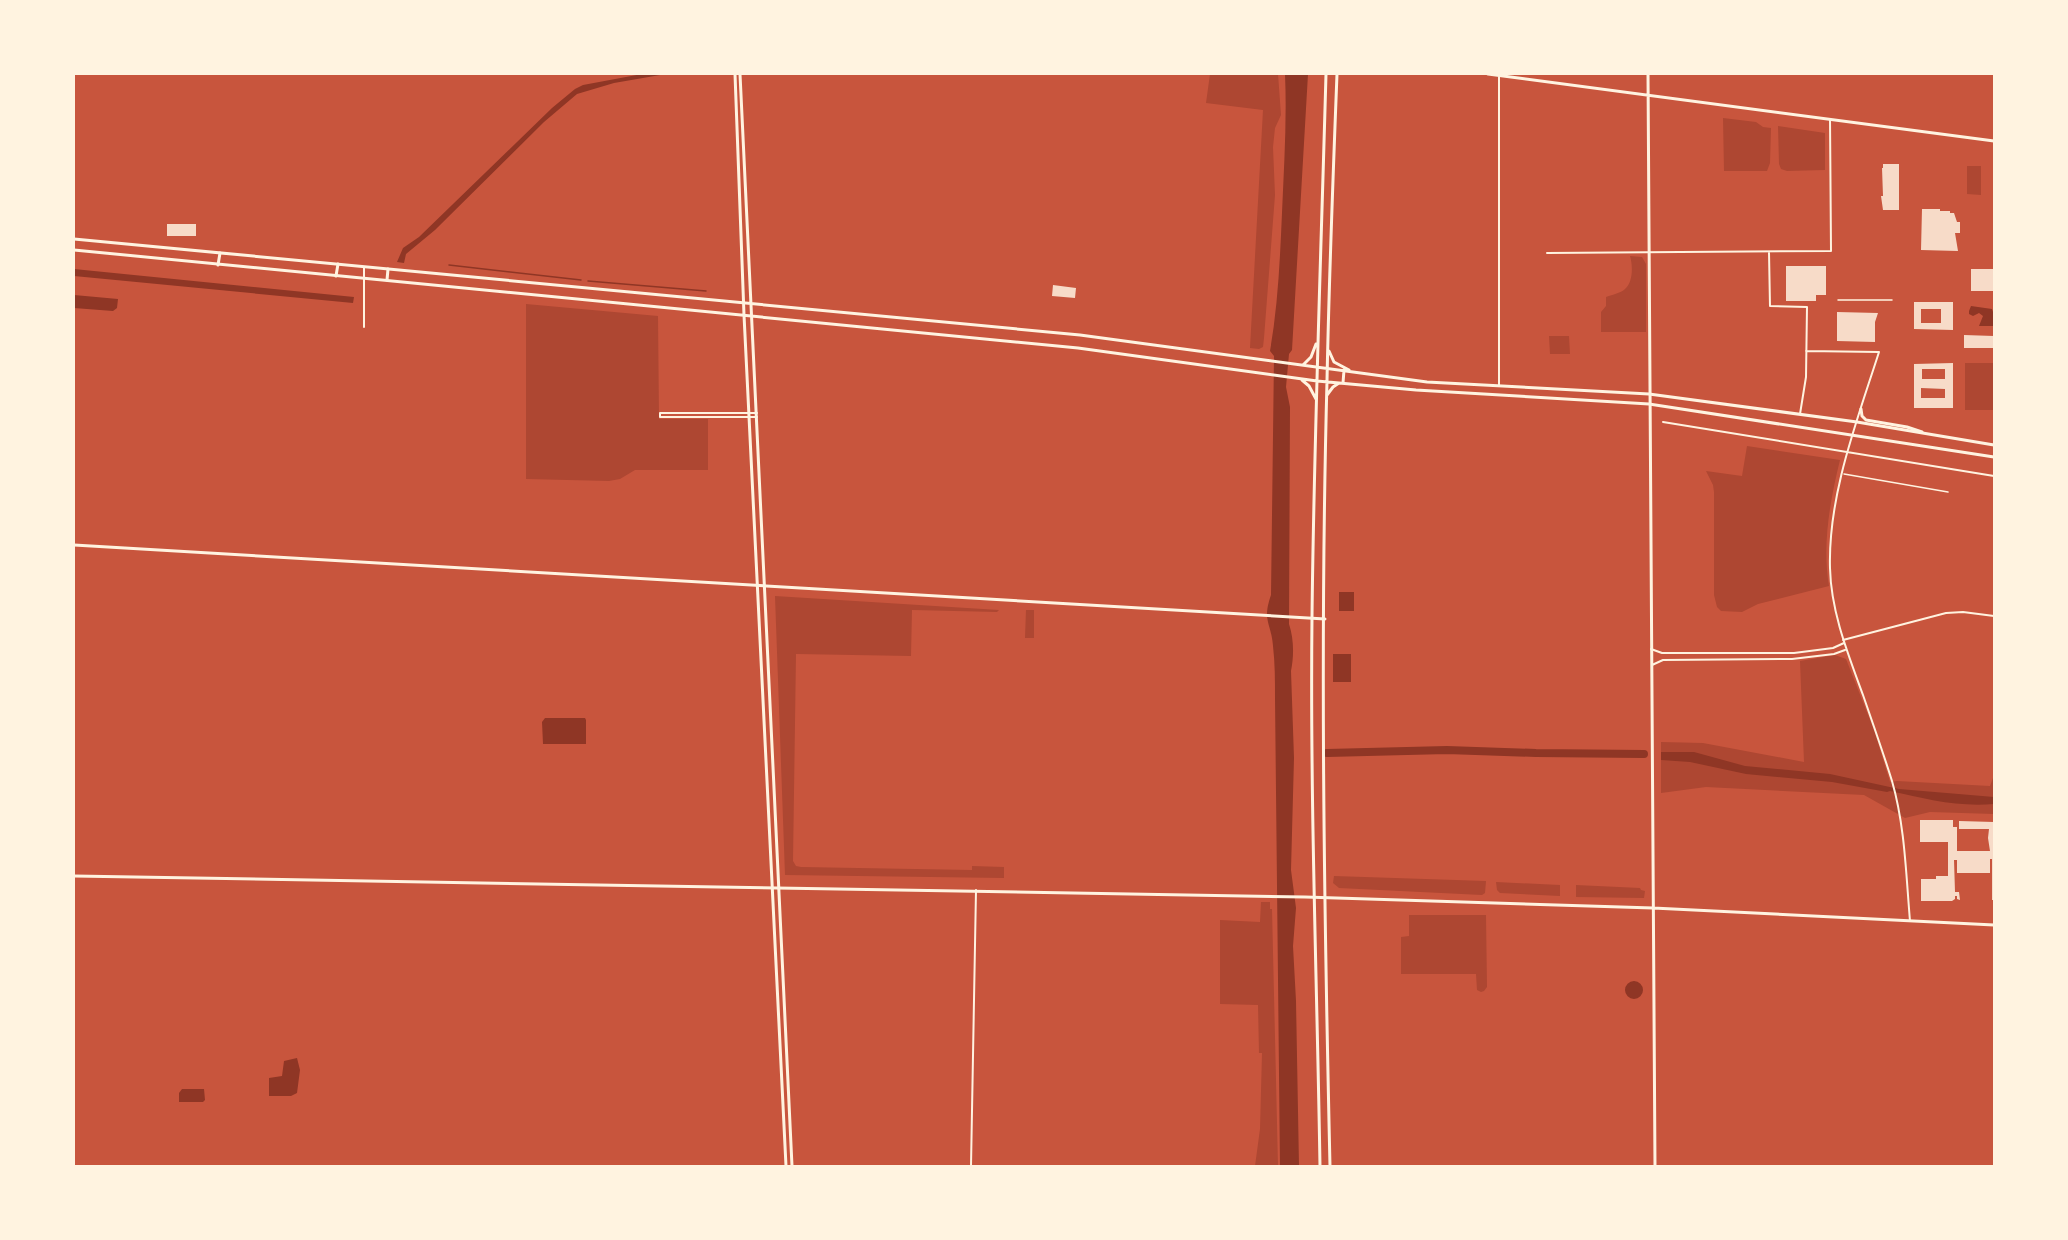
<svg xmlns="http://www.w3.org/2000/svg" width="2068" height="1240" viewBox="0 0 2068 1240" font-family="Helvetica,sans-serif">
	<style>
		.green { fill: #ae4732 }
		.water { fill: #8f3625 }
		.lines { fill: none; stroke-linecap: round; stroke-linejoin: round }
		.stream { stroke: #8f3625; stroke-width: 1.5 }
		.river { stroke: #8f3625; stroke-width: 8 }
		.building { fill: #f7dbc8; fill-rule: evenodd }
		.pedestrian { stroke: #fff3e0; stroke-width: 1.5 }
		.minor { stroke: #fff3e0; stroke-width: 2 }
		.tertiary { stroke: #fff3e0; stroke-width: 3 }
		.secondary { stroke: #fff3e0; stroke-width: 3 }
	</style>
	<rect width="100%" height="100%" fill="#c8553d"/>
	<path class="green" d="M1210,74H1278L1281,115L1275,128L1273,147L1275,195L1264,338L1263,347L1259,349L1250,348L1263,110L1206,103Z
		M1723,118L1756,122L1763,127L1771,128L1770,163L1767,171H1724Z
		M1778,126L1825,133V170L1787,171L1781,169L1779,164Z
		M1967,166H1981V195L1967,194Z
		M1630,256L1642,257L1646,264V332H1601V312L1606,306V297C1611,295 1621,293 1625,289C1633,282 1633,266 1630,256Z
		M526,304L658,316L659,419H708V470H635L620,479L609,481L526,479Z
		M1549,336H1569L1570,354H1550Z
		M1965,363H1994V410H1965Z
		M1747,446L1840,460C1830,501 1822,544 1829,586L1758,604L1742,612L1721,611L1717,607L1714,595V492L1713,485L1706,471L1742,476Z
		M775,596L999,610L997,612L912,610L911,656L796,654L793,861L796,866L801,867L972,870V866L1004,867V878L785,875Z
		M1026,610H1034V638H1025Z
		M1835,655L1846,659L1874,730L1890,782L1897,781L1990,786L1993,778H1994V814L1930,812L1905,818L1864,795L1706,787L1661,793V742L1703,743L1804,762L1800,661Z
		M1334,876L1486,881L1485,893L1482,895L1339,888L1333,883Z
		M1496,882L1560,885V896L1500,893L1497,890Z
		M1576,885L1640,888L1641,890L1645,891L1644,898L1576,897Z
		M1261,902H1270V909H1272L1278,1166H1255L1260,1129L1262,1053H1259L1258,1005L1220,1004V920L1260,922Z
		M1409,915H1486L1487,987L1484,991L1481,992L1477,990L1476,974H1401V937L1409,936Z"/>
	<path class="water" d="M642,74H666L614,83L577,94L544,122L435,230L406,254L404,263L397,262L403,248L419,237L552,108L575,89L583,85Z
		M1285,74H1308L1292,350L1289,354L1286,387L1290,407L1289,624C1294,639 1294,656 1291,671L1294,758L1291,870L1296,908L1293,946L1296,1001L1299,1166H1280L1275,698C1275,681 1275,663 1273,646C1271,622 1262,621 1271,595L1274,356L1270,351C1278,305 1280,259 1282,213C1284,166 1287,120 1285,74Z
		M74,269L354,297L353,303L74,276Z
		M74,295L118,299L117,308L113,311L74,308Z
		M1971,306L1992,309L1993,312L1994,311V326H1979L1983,316L1979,313L1973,316L1969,314V311Z
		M1339,592H1354V611H1339Z
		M1333,654H1351V682H1333Z
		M545,718H585L586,720V744H543L542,722Z
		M1661,752H1694L1745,766L1830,774L1899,789L1994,797V804C1956,807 1927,799 1890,791L1887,792L1832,782L1746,774L1690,762L1661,760Z
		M1625 990a9 9 0 1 1 18 0a9 9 0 1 1-18 0Z
		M297,1058L300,1070L297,1093L291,1096H269V1078L282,1076L284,1061Z
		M182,1089H204L205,1100L203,1102H179V1093Z"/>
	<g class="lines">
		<path class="stream" d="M449,265L581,280
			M588,281L706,291"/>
		<path class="river" d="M1327,753L1447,750L1536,753L1644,754"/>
	</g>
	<path class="building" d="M1883,164H1899V210H1883L1881,196H1883L1882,168H1883Z
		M1922,209H1940V211H1950V213H1954L1957,222H1960V233H1955L1958,251L1921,250Z
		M167,224H196V236H167Z
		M1786,266H1826V295H1816V301H1786Z
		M1971,269H1994V291H1971Z
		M1053,285L1076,288L1075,298L1052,296Z
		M1914,302H1953V330L1914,329ZM1921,309H1941V323H1921Z
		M1837,312L1878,313L1875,322V342L1837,341Z
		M1964,335L1994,336V348H1964Z
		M1953,363V408H1914V364ZM1922,369H1945V379H1922ZM1921,388L1945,389V398H1921Z
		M1920,820H1953V827H1957V851H1990L1988,838L1989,829H1959V821L1994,822V900H1992V859H1990V873H1957V860H1954L1955,892H1959L1960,900L1957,899V896H1955V899L1952,901H1921V879H1936V876H1948V842H1920Z"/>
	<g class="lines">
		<path class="pedestrian" d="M1838,300H1892
			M1844,474L1948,492"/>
		<path class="minor" d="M1499,77V386
			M1769,252L1770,306L1807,307L1806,377L1800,414
			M1547,253L1831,251L1830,119
			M364,327V267
			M1806,351L1879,352C1857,421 1828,495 1830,568C1831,612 1848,654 1863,695C1873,724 1883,752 1892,781C1905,826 1906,875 1910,921
			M757,413H660V417H757
			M1663,422L1994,476
			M1843,640L1946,613L1963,612L1994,616
			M1651,649L1662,653H1794L1833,648L1844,643
			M1652,665L1663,660L1792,659L1834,654L1845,650
			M971,1166L976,890"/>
		<path class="tertiary" d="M1488,74L1994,141
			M1648,74L1655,1166
			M218,265L220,253
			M336,276L338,264
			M387,280L388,269
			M1861,409L1862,416L1866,420L1907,427L1922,432
			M74,545L1325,619
			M74,876L1305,897L1653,908L1994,925"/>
		<path class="secondary" d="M735,74L744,315L786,1166
			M740,74L792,1166
			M74,239L1080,335L1427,382L1649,394L1857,422L1994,445
			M74,250L1078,348L1317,381L1416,390L1649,404L1994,457
			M1329,351L1334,362L1349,370
			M1303,365L1311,357L1316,344
			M1302,380L1309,386L1316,399
			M1343,383L1344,370
			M1327,395L1333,387L1339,383
			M1320,1166C1317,983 1310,800 1312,617C1314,436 1321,255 1326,74
			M1330,1166C1324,905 1320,643 1327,381C1329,278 1333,176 1337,74"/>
	</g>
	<rect width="2068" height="1240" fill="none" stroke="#fff3e0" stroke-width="150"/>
</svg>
